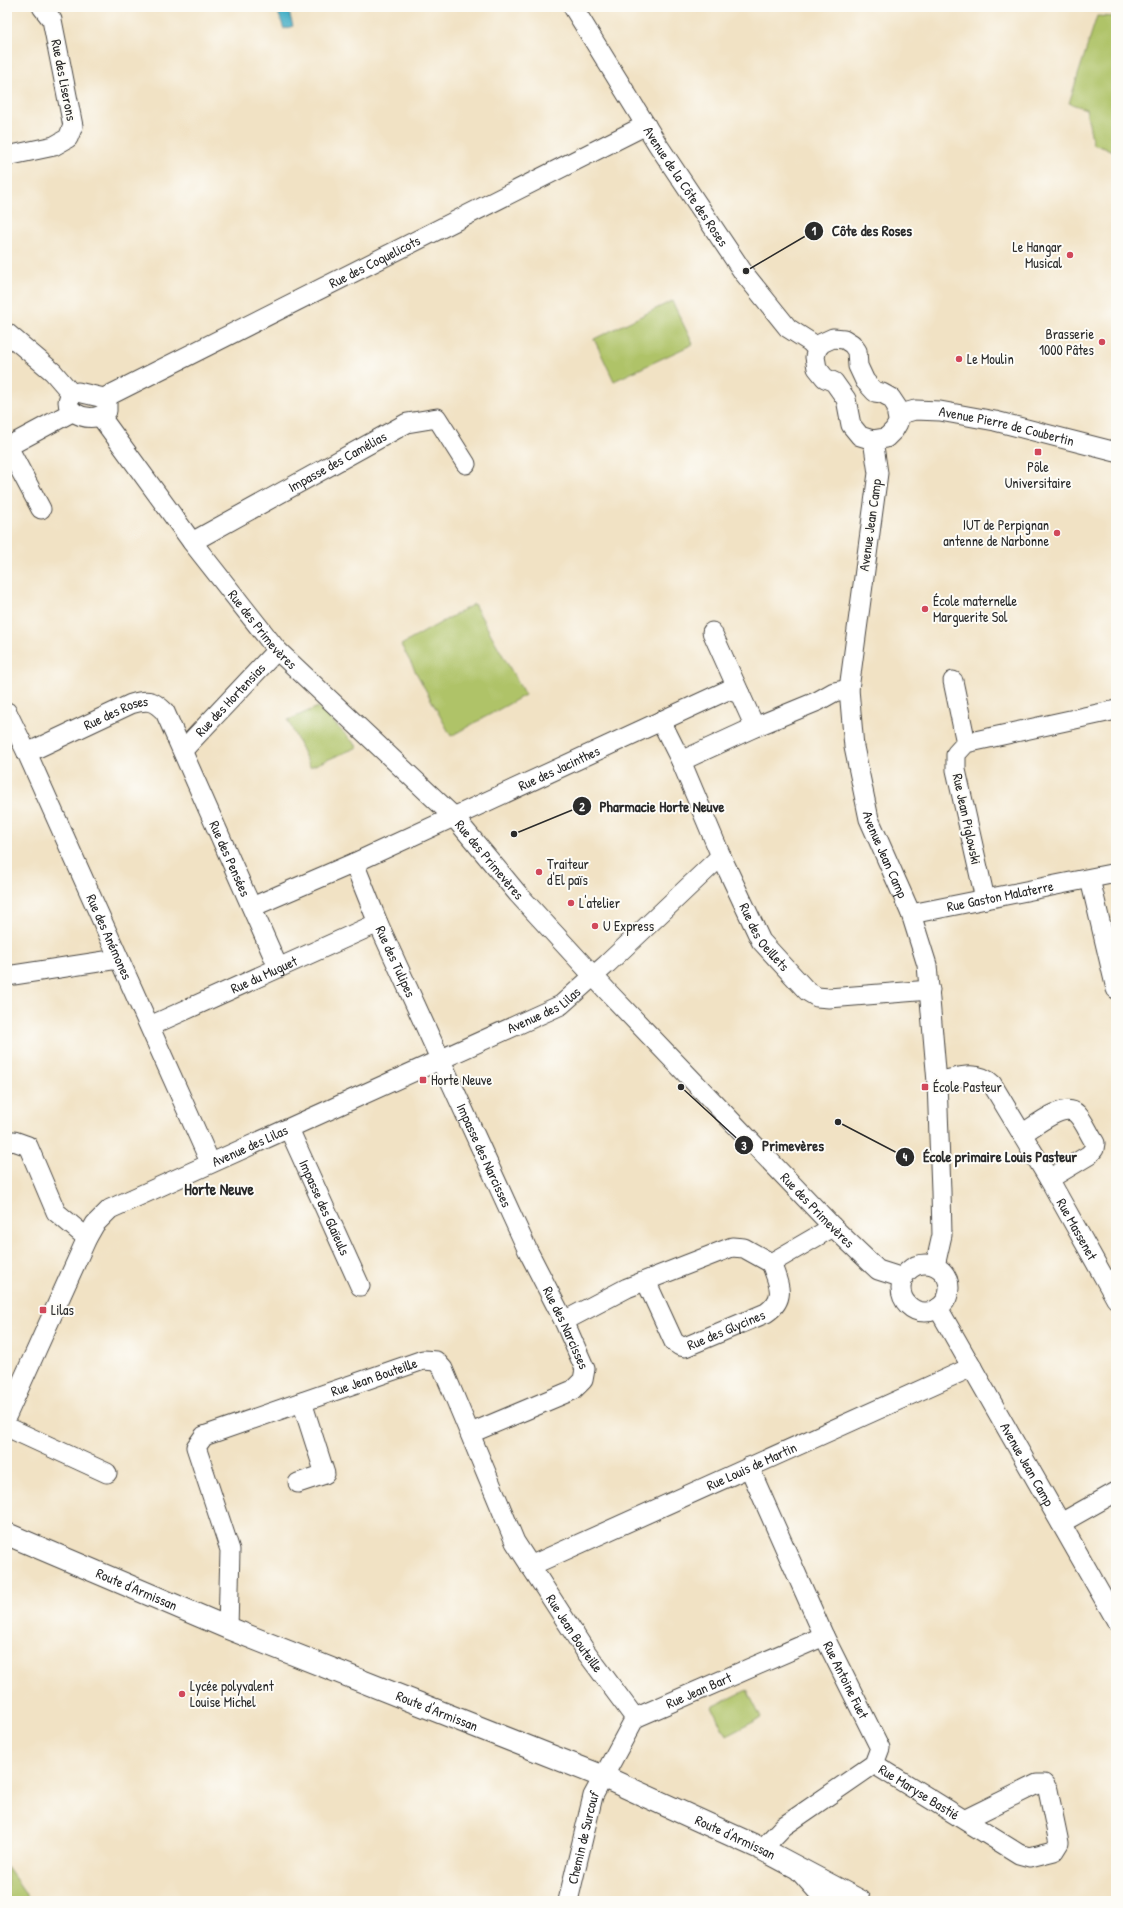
<svg xmlns="http://www.w3.org/2000/svg" width="1123" height="1908" viewBox="0 0 1123 1908" font-family="'Patrick Hand',sans-serif">
	<style>
		.green { fill: #afc367; stroke: #6d7749 }
		.water { fill: #47afc6; stroke: #396d78 }
		.lines { fill: none; stroke-linecap: round; stroke-linejoin: round }
		.street-casing { stroke: #494642; stroke-width: 21 }
		.secondary-casing { stroke: #494642; stroke-width: 24 }
		.street { stroke: #fff; stroke-width: 19 }
		.secondary { stroke: #fff; stroke-width: 22 }
		.poi-dot { fill: #d1495b; stroke: #fdfcf7; stroke-width: 1.5 }
		.labels { text-anchor: middle; stroke-width: 4; stroke-linejoin: round; paint-order: stroke }
		.street-label { font-size: 14px; fill: #2b2b2b; stroke: #fdfcf7 }
		.poi-label { font-size: 14px; fill: #2b2b2b; stroke: #fdfcf7; text-anchor: start }
		.quarter-label { font-size: 16px; font-weight: bold; fill: #2b2b2b; stroke: #fdfcf7 }
		.leader { fill: none; stroke: #2b2b2b; stroke-width: 1.5 }
		.callout-dot { fill: #2b2b2b; stroke: #fdfcf7; stroke-width: 1.5 }
		.mark-label { font-size: 12px; text-anchor: middle; font-weight: bold; fill: #fff }
		.callout-label { font-size: 15px; text-anchor: middle; font-weight: bold; fill: #2b2b2b; stroke: #fdfcf7; stroke-width: 4; stroke-linejoin: round; paint-order: stroke }
	</style>
	<rect width="100%" height="100%" fill="#fdfcf7"/>
	<filter id="ink" filterUnits="userSpaceOnUse"><feTurbulence type="fractalNoise" baseFrequency=".025" numOctaves="2"/><feDisplacementMap in="SourceGraphic" scale="8" xChannelSelector="R" yChannelSelector="G"/><feConvolveMatrix kernelMatrix="1 2 1 2 8 2 1 2 1" color-interpolation-filters="sRGB"/></filter>
	<filter id="wash" filterUnits="userSpaceOnUse"><feTurbulence type="fractalNoise" baseFrequency=".012" numOctaves="4" result="noise"/><feDisplacementMap in="SourceGraphic" scale="16" xChannelSelector="R" yChannelSelector="G"/><feGaussianBlur stdDeviation="0.9" result="paint"/><feColorMatrix in="noise" values="0 0 0 0 0 0 0 0 0 0 0 0 0 0 0 0 0 1.4 0 .05"/><feComposite in="paint" operator="in"/></filter>
	<g filter="url(#wash)">
		<rect width="100%" height="100%" fill="#f1e2c4"/>
		<path class="green" d="M1097,16L1116,17V152L1093,144L1086,109L1069,103Z
			M672,301L693,344L614,381L594,339Z
			M474,604L525,695L451,736L401,645Z
			M318,707L358,747L310,767L288,720Z
			M747,1690L761,1718L726,1736L712,1707Z
			M7,1867L31,1901H7Z"/>
		<path class="water" d="M288,9L293,26L284,29L278,12Z"/>
	</g>
	<g filter="url(#ink)">
		<g class="lines">
			<defs>
				<g id="street">
					<path id="s1" d="M573,7L658,145L743,272L788,328L810,342L817,349"/>
					<path d="M7,156L54,146L68,138L73,126L52,20L42,7"/>
					<path d="M7,333L53,372L72,394"/>
					<path d="M833,338L844,339L852,344L857,351L858,366L865,381L875,392L882,393L891,398L897,407L898,423L894,430L886,438L873,440L860,436L851,425L846,399L834,382L825,378L817,368L815,357L817,349L822,343Z"/>
					<path d="M78,392L104,398L107,403V411C88,430 50,403 78,392Z"/>
					<path id="s2" d="M104,398L646,125"/>
					<path id="s3" d="M897,415L915,410L940,411L995,421L1116,452"/>
					<path id="s4" d="M101,417L192,542L277,650L454,817L518,894L609,993L833,1227L878,1270L903,1278"/>
					<path id="s5" d="M873,440L878,473L849,689L854,747L869,819L911,914L927,965L937,1082L941,1191L942,1235L935,1266"/>
					<path d="M7,447L72,412"/>
					<path d="M8,447L41,509"/>
					<path id="s6" d="M192,542L407,423L437,418L466,464"/>
					<path d="M712,632L740,694"/>
					<path d="M953,681L966,743"/>
					<path id="s7" d="M7,712L27,753L210,1162"/>
					<path id="s8" d="M661,721L681,761L721,856L761,941L807,991L817,997L829,998L930,990"/>
					<path id="s9" d="M183,750L277,650"/>
					<path id="s10" d="M27,753L131,704C148,699 153,700 165,712L278,967"/>
					<path d="M681,761L755,727"/>
					<path id="s11" d="M354,863L378,923L528,1251L564,1321L585,1369L583,1380L573,1390L471,1433"/>
					<path d="M1090,879L1116,989"/>
					<path d="M985,899L956,770V754L966,743L1116,710"/>
					<path id="s12" d="M252,907L354,863L728,690L740,694L755,727L818,701L834,692L849,689"/>
					<path id="s13" d="M911,914L1116,873"/>
					<path d="M7,976L118,959"/>
					<path id="s14" d="M150,1026L378,923"/>
					<path id="s15" d="M937,1082C956,1078 977,1069 992,1084L1049,1179L1116,1299"/>
					<path id="s16" d="M289,1129L360,1286"/>
					<path d="M1022,1134C1034,1127 1064,1101 1077,1114C1084,1121 1089,1134 1095,1143L1094,1149L1089,1155L1049,1179"/>
					<path d="M7,1142L14,1141L28,1146L56,1212L87,1238"/>
					<circle cx="925" cy="1288" r="24"/>
					<path id="s17" d="M646,1281L674,1342L680,1346L685,1347L766,1313C788,1298 778,1283 771,1263"/>
					<path id="s18" d="M938,1308L1116,1620"/>
					<path d="M564,1321L627,1288L732,1247L744,1248L771,1263L833,1227"/>
					<path id="s19" d="M7,1415L87,1238L95,1224L110,1209L561,1005L607,964L721,856"/>
					<path d="M7,1427L107,1473"/>
					<path id="s20" d="M749,1467L824,1636L880,1748L874,1764L784,1826L762,1849"/>
					<path d="M298,1483L325,1474L302,1402"/>
					<path d="M1061,1523L1116,1492"/>
					<path id="s21" d="M530,1566L972,1367"/>
					<path id="s22" d="M228,1628L230,1550L196,1447L204,1436L423,1360L436,1361L443,1369L515,1542L586,1652L635,1718"/>
					<path id="s23" d="M874,1764L1019,1854L1030,1857L1054,1851L1059,1843L1048,1790L1044,1784H1037L964,1820"/>
					<path d="M799,1871L826,1901"/>
					<path id="s24" d="M568,1901L593,1796L635,1718L824,1636"/>
				</g>
				<g id="secondary">
					<path id="s25" d="M7,1534L228,1628L604,1777L762,1849L860,1901"/>
				</g>
			</defs>
			<use href="#street" class="street-casing"/>
			<use href="#secondary" class="secondary-casing"/>
			<use href="#street" class="street"/>
			<use href="#secondary" class="secondary"/>
		</g>
	</g>
	<g class="poi-dot">
		<circle cx="1070" cy="255" r="4"/>
		<circle cx="1102" cy="342" r="4"/>
		<circle cx="959" cy="359" r="4"/>
		<rect x="1034" y="448" width="8" height="8" rx="2"/>
		<circle cx="1057" cy="533" r="4"/>
		<circle cx="925" cy="609" r="4"/>
		<circle cx="539" cy="872" r="4"/>
		<circle cx="571" cy="903" r="4"/>
		<circle cx="595" cy="926" r="4"/>
		<rect x="419" y="1076" width="8" height="8" rx="2"/>
		<rect x="921" y="1083" width="8" height="8" rx="2"/>
		<rect x="39" y="1306" width="8" height="8" rx="2"/>
		<circle cx="182" cy="1694" r="4"/>
	</g>
	<g class="labels">
		<g class="street-label">
			<text transform="translate(64 80) rotate(79)" y="5">Rue des Liserons</text>
			<text dy="5" stroke="none"><textPath href="#s1" startOffset="212">Avenue de la Côte des Roses</textPath></text>
			<text dy="5" stroke="none"><textPath href="#s2" startOffset="303">Rue des Coquelicots</textPath></text>
			<text dy="5" stroke="none"><textPath href="#s3" startOffset="112">Avenue Pierre de Coubertin</textPath></text>
			<text dy="5" stroke="none"><textPath href="#s6" startOffset="166">Impasse des Camélias</textPath></text>
			<text transform="translate(870 525) rotate(-82)" y="5">Avenue Jean Camp</text>
			<text dy="5" stroke="none"><textPath href="#s4" startOffset="267">Rue des Primevères</textPath></text>
			<text dy="5" stroke="none"><textPath href="#s9" startOffset="69">Rue des Hortensias</textPath></text>
			<text dy="5" stroke="none"><textPath href="#s10" startOffset="98">Rue des Roses</textPath></text>
			<text dy="5" stroke="none"><textPath href="#s12" startOffset="337">Rue des Jacinthes</textPath></text>
			<text transform="translate(967 819) rotate(78)" y="5">Rue Jean Piglowski</text>
			<text dy="5" stroke="none"><textPath href="#s5" startOffset="422">Avenue Jean Camp</textPath></text>
			<text dy="5" stroke="none"><textPath href="#s10" startOffset="313">Rue des Pensées</textPath></text>
			<text dy="5" stroke="none"><textPath href="#s4" startOffset="591">Rue des Primevères</textPath></text>
			<text dy="5" stroke="none"><textPath href="#s13" startOffset="91">Rue Gaston Malaterre</textPath></text>
			<text dy="5" stroke="none"><textPath href="#s8" startOffset="240">Rue des Oeillets</textPath></text>
			<text dy="5" stroke="none"><textPath href="#s7" startOffset="247">Rue des Anémones</textPath></text>
			<text dy="5" stroke="none"><textPath href="#s11" startOffset="107">Rue des Tulipes</textPath></text>
			<text dy="5" stroke="none"><textPath href="#s14" startOffset="125">Rue du Muguet</textPath></text>
			<text dy="5" stroke="none"><textPath href="#s19" startOffset="709">Avenue des Lilas</textPath></text>
			<text dy="5" stroke="none"><textPath href="#s19" startOffset="385">Avenue des Lilas</textPath></text>
			<text dy="5" stroke="none"><textPath href="#s11" startOffset="320">Impasse des Narcisses</textPath></text>
			<text dy="5" stroke="none"><textPath href="#s16" startOffset="86">Impasse des Glaïeuls</textPath></text>
			<text dy="5" stroke="none"><textPath href="#s4" startOffset="1071">Rue des Primevères</textPath></text>
			<text dy="5" stroke="none"><textPath href="#s15" startOffset="226">Rue Massenet</textPath></text>
			<text dy="5" stroke="none"><textPath href="#s11" startOffset="511">Rue des Narcisses</textPath></text>
			<text dy="5" stroke="none"><textPath href="#s17" startOffset="124">Rue des Glycines</textPath></text>
			<text dy="5" stroke="none"><textPath href="#s22" startOffset="380">Rue Jean Bouteille</textPath></text>
			<text dy="5" stroke="none"><textPath href="#s18" startOffset="180">Avenue Jean Camp</textPath></text>
			<text dy="5" stroke="none"><textPath href="#s21" startOffset="243">Rue Louis de Martin</textPath></text>
			<text dy="5" stroke="none"><textPath href="#s25" startOffset="141">Route d'Armissan</textPath></text>
			<text dy="5" stroke="none"><textPath href="#s22" startOffset="752">Rue Jean Bouteille</textPath></text>
			<text dy="5" stroke="none"><textPath href="#s20" startOffset="234">Rue Antoine Fuet</textPath></text>
			<text dy="5" stroke="none"><textPath href="#s24" startOffset="266">Rue Jean Bart</textPath></text>
			<text dy="5" stroke="none"><textPath href="#s25" startOffset="465">Route d'Armissan</textPath></text>
			<text dy="5" stroke="none"><textPath href="#s23" startOffset="53">Rue Maryse Bastié</textPath></text>
			<text dy="5" stroke="none"><textPath href="#s25" startOffset="789">Route d'Armissan</textPath></text>
			<text dy="5" stroke="none"><textPath href="#s24" startOffset="65">Chemin de Surcouf</textPath></text>
		</g>
		<g class="poi-label">
			<text x="1062" y="252" text-anchor="end">Le Hangar<tspan x="1062" dy="16">Musical</tspan></text>
			<text x="1094" y="339" text-anchor="end">Brasserie<tspan x="1094" dy="16">1000 Pâtes</tspan></text>
			<text x="967" y="364">Le Moulin</text>
			<text x="1038" y="472" text-anchor="middle">Pôle<tspan x="1038" dy="16">Universitaire</tspan></text>
			<text x="1049" y="530" text-anchor="end">IUT de Perpignan<tspan x="1049" dy="16">antenne de Narbonne</tspan></text>
			<text x="933" y="606">École maternelle<tspan x="933" dy="16">Marguerite Sol</tspan></text>
			<text x="547" y="869">Traiteur<tspan x="547" dy="16">d'El païs</tspan></text>
			<text x="579" y="908">L'atelier</text>
			<text x="603" y="931">U Express</text>
			<text x="431" y="1085">Horte Neuve</text>
			<text x="933" y="1092">École Pasteur</text>
			<text x="51" y="1315">Lilas</text>
			<text x="190" y="1691">Lycée polyvalent<tspan x="190" dy="16">Louise Michel</tspan></text>
		</g>
		<g class="quarter-label">
			<text x="219" y="1195">Horte Neuve</text>
		</g>
	</g>
	<path class="leader" d="M746 271L814 231M514 834L582 806M681 1087L744 1145M838 1122L905 1157"/>
	<g class="callout-dot">
		<circle cx="746" cy="271" r="4"/>
		<circle cx="514" cy="834" r="4"/>
		<circle cx="681" cy="1087" r="4"/>
		<circle cx="838" cy="1122" r="4"/>
		<circle cx="814" cy="231" r="10"/>
		<circle cx="582" cy="806" r="10"/>
		<circle cx="744" cy="1145" r="10"/>
		<circle cx="905" cy="1157" r="10"/>
	</g>
	<g class="mark-label">
		<text x="814" y="235">1</text>
		<text x="582" y="811">2</text>
		<text x="744" y="1150">3</text>
		<text x="905" y="1161">4</text>
	</g>
	<g class="callout-label">
		<text x="872" y="236">Côte des Roses</text>
		<text x="662" y="812">Pharmacie Horte Neuve</text>
		<text x="793" y="1151">Primevères</text>
		<text x="1000" y="1162">École primaire Louis Pasteur</text>
	</g>
	<rect width="1123" height="1908" fill="none" stroke="#fdfcf7" stroke-width="24"/>
</svg>
